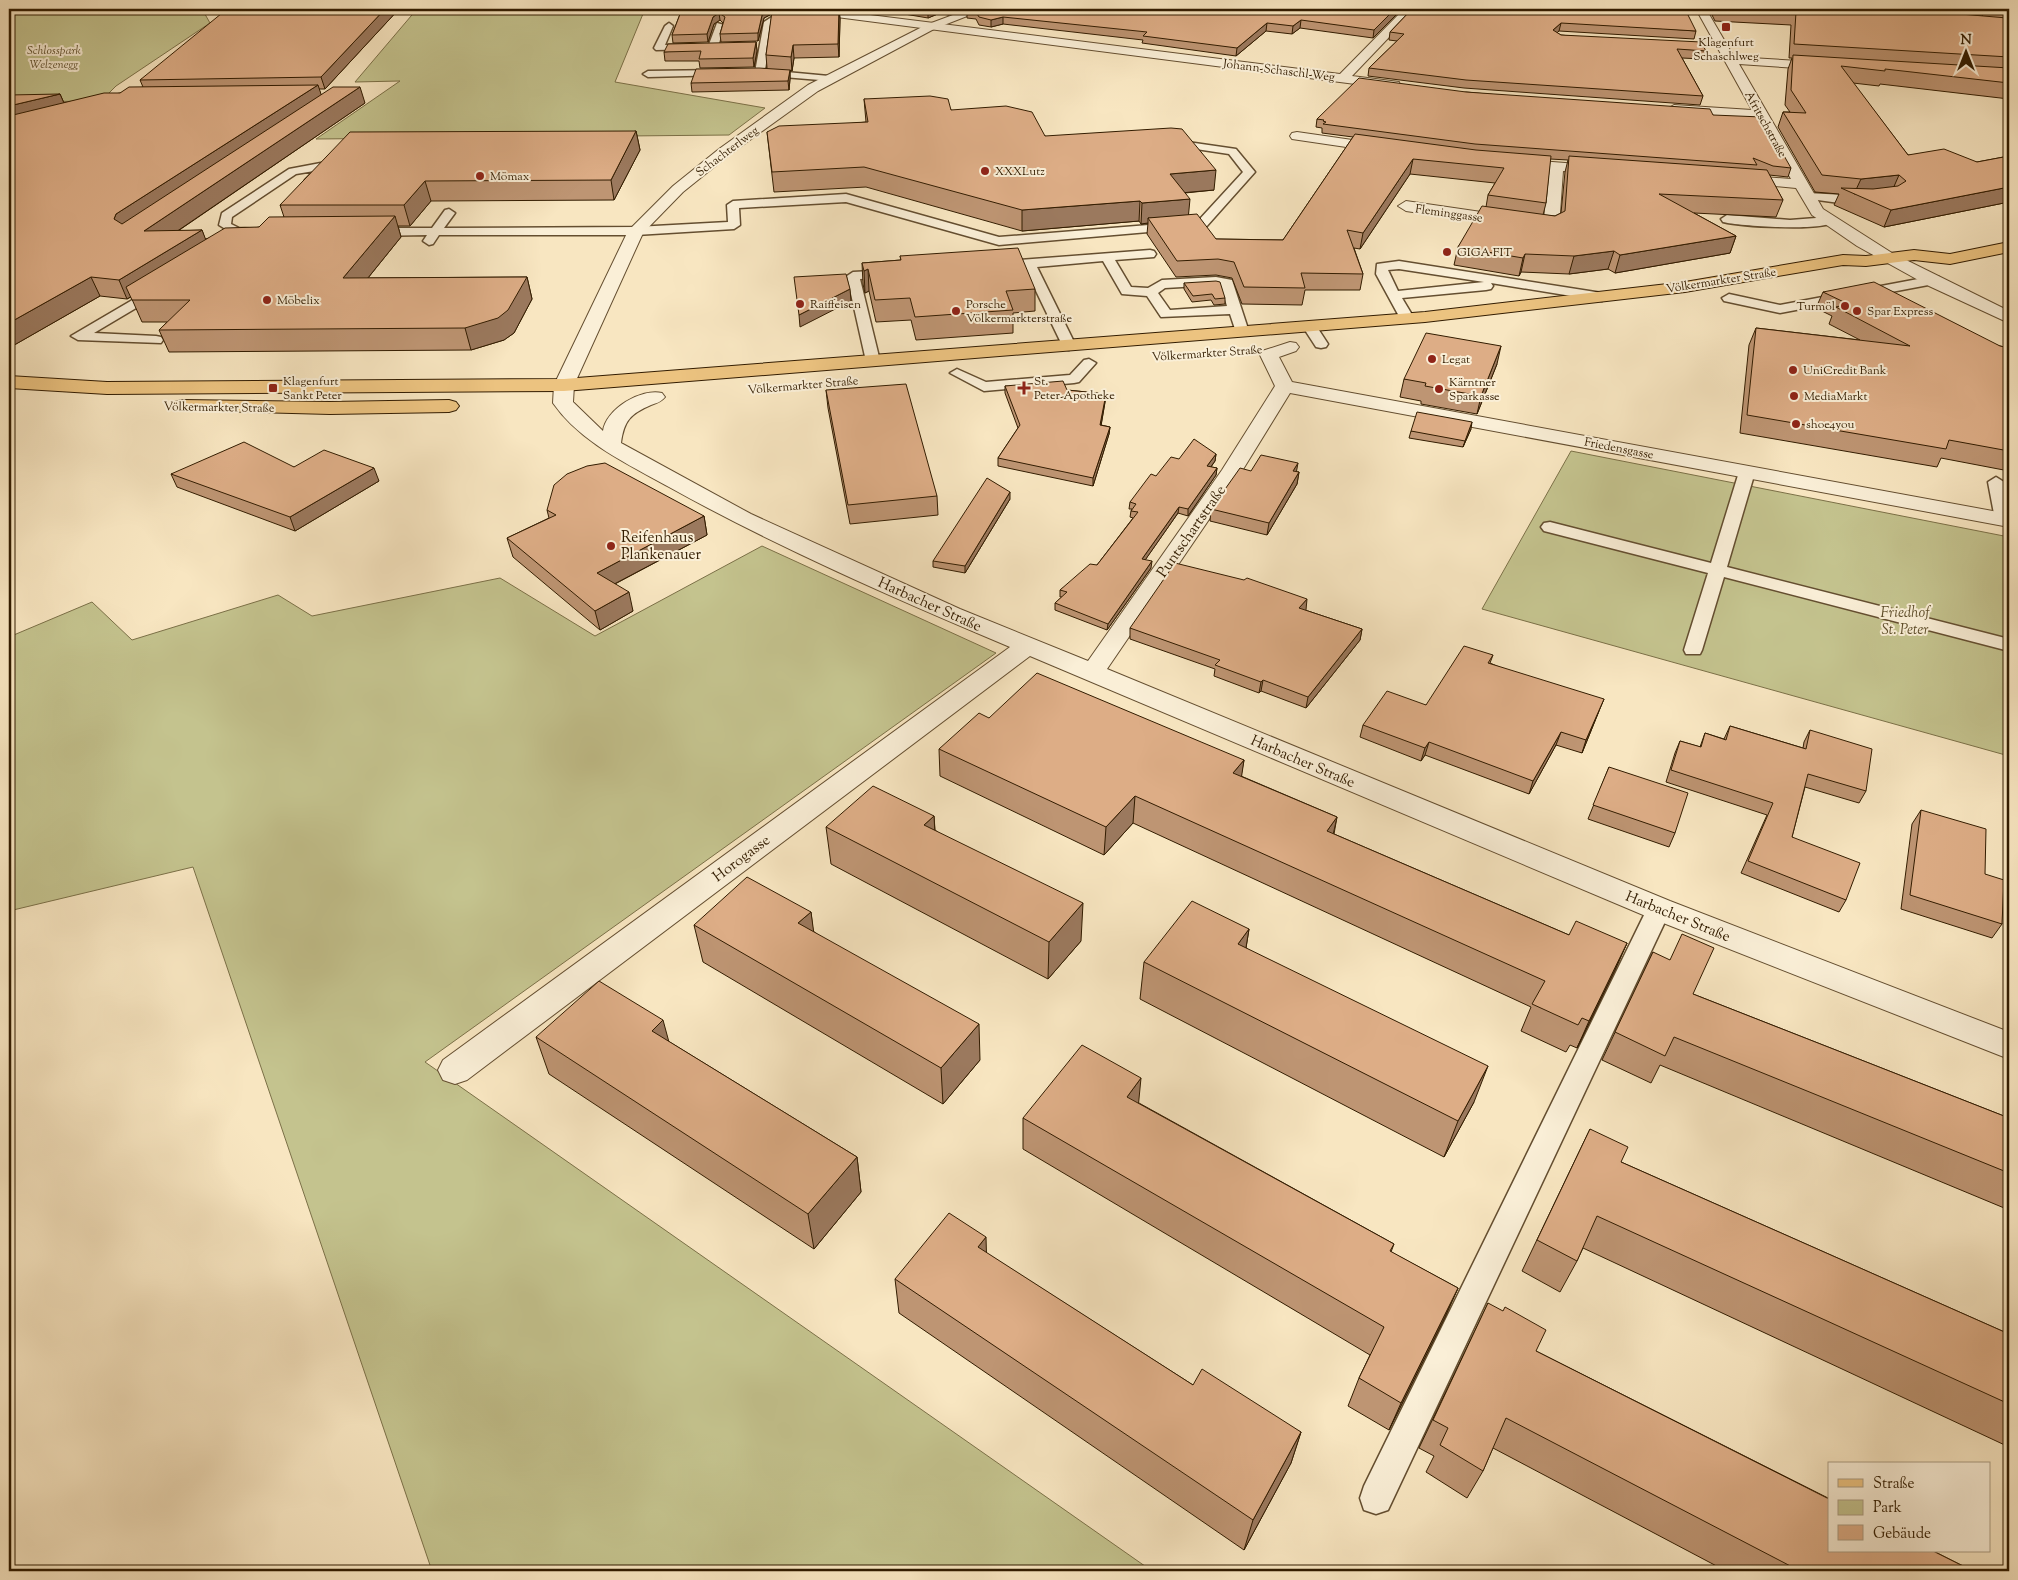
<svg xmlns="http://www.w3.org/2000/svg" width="2018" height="1580" viewBox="0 0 2018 1580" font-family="'Sorts Mill Goudy',serif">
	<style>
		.green { fill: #c4c38e; stroke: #7b7047 }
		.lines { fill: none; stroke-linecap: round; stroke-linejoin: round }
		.service-casing { stroke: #644e30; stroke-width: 3 }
		.minor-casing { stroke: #644e30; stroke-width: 2 }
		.tertiary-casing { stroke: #644e30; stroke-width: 2 }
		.primary-casing { stroke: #321c00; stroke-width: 2 }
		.service { fill: #faefd7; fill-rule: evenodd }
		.minor { fill: #faefd7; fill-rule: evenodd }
		.tertiary { fill: #faefd7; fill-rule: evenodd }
		.primary { fill: #ecc380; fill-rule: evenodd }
		.wall { fill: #be9573; stroke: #321c00; fill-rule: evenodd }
		.shaded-wall { fill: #9b795e; stroke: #321c00 }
		.building { fill: #ddad86; stroke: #321c00 }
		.poi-dot { fill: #8f2418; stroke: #faefd7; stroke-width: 2 }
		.labels { text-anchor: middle; stroke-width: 4; stroke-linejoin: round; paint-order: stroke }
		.far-poi-label { font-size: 12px; fill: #321c00; stroke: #faefd7; text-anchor: start }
		.far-park-label { font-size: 12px; font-style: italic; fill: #5e4e2b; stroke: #faefd7 }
		.far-street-label { font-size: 12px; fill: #321c00; stroke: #faefd7 }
		.street-label { font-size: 15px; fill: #321c00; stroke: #faefd7 }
		.poi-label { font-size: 15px; fill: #321c00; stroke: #faefd7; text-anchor: start }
		.park-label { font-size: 15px; font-style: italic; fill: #5e4e2b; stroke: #faefd7 }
	</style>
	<rect width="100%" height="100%" fill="#f8e6c1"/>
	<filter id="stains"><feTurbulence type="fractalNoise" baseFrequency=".004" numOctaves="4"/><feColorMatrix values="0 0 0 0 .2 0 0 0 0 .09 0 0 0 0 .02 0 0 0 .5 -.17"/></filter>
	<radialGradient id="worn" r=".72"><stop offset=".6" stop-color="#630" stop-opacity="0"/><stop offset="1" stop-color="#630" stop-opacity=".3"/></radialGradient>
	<path class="green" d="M68,9L63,13L117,11L121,9H202L210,23L116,86L101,101L9,102V10Z
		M417,9H645L615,82L765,108L729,135L316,139L400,81L355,82Z
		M1571,451L2009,537V756L1482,609Z
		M762,546L996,653L425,1062L1152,1571H432L193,867L9,911V637L92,602L132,640L278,595L312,616L500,578L595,636Z"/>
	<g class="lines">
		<defs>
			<path id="service" d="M784,9H794L772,23L765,70L829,76L834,79L832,81L760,75L755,72L764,22Z
				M669,23L673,26L665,45L694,44L699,47L697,49L656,50L654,48L665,26Z
				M717,23L724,25L718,47L713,50L708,47Z
				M722,70L727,73L725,75L648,77L643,74L648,71Z
				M1167,139L1236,149L1255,172L1206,227L999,245L846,202L739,208L740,225L734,229L636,235H439L433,244L429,245L423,241L427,235L371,236L365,232L371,228H432L445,210L449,209L455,213L444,228L636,227L728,222L727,205L733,201L846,194L999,237L1198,221L1243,172L1229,154L1163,144L1162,142Z
				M326,162L332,165L315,182H307L305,180L314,171L296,174L232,217L231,224L239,228L262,229L264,232L262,235L237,236L219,225L222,213L289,169Z
				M1807,193L1864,196L1870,200L1868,202L1854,205L1803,198V194Z
				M1727,215L1790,220L1829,217L1835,221C1825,232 1739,226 1723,222L1721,219Z
				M1150,250L1154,251L1156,254L1154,257L1115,260L1131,287L1148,288L1162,280L1216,277L1232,280L1249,332L1247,335H1237L1230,314L1161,317L1147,296L1122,294L1103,261L1037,267L1076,346L1069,350L1064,349L1025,268L995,270L989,266L995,262ZM1216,285L1221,286L1227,306L1170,310L1158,293L1165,288Z
				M1399,261L1602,293L1609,297L1602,301L1491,283L1493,286L1491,289L1486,290L1402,298L1414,318L1407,322L1400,318L1376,274L1377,264ZM1399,269L1484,282L1398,291L1388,270Z
				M890,270L896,274L895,277L860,279L880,361L873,365L866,361L847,276L853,272Z
				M1934,276L1939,277L1941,280L1939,283L1780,313L1724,301L1722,298L1729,294L1780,305Z
				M158,285L163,286L165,289L163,292L94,333L156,336L161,337L163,340L161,343L78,340L71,336Z
				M1310,323L1315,324L1328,344L1326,347L1321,348L1316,347L1303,327Z
				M1089,359L1096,363L1079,382L1074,383L984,391L950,373L957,369L986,382L1070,375L1084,360Z
				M1747,467L1755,472L1727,567L2009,639V651L1724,577L1702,650L1700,654H1686L1684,650L1708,573L1544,531L1541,527L1544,523L1550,522L1711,563L1739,472Z
				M1996,477L2004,482L2009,508V522L1997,523L1995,519L1988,482Z
				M1659,900L1667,903L1671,909L1388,1510L1376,1514L1364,1510L1360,1498L1364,1486L1647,909L1651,903Z"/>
			<path id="minor" d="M792,9H822L1340,74L1404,9H1416L1352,76L1399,82L1400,85L1394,89L798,12Z
				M1696,9H1706L1734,57L1832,63L1834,66L1828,70L1739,64L1823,209L1892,253L2009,311V323L1929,286L1857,246L1812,215L1796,188L1731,182L1729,179L1736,175L1791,179L1757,119L1674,113L1667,109L1674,105L1752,110Z
				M1297,132L1387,145L1394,149L1387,153L1292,139L1290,136L1292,133Z
				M1514,159L1603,166L1610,170L1603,174L1563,171L1559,227L1551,232L1406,211L1398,206L1406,201L1544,221L1548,170L1509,166L1507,163Z
				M1290,342L1296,343L1299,347L1296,351L1279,357L1292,382L2009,514V527L1290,393L1242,471L1107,669L1670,901L2009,1032V1059L1648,917L1030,656L467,1080L455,1084L443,1080L438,1070L443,1060L1010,647C894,598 779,548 669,487C628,464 581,443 553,403L554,385L557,381H571L574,385L573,402L603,431C606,409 641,388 662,393L665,397C661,402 657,403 651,405C630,414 624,421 621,443L751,514L960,609L1088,661L1222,470L1275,386L1260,355L1262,351Z"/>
			<path id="tertiary" d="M969,9H985L934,29L818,91L729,155L683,192L643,233L574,385L571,389H557L554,385L628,231L673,186L719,149L808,85L926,25Z"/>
			<path id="primary" d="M2009,242V252L1950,264L1914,260L1866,266L1843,265L1685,292L1425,322L564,391L107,394L9,388V376L107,382L564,379L1425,312L1685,282L1843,255L1866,256L1914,250L1950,254Z
				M182,400L330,402L449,400L456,402L459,406L456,410L449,412L330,414L175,410L172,406L175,402Z"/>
		</defs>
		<use href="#service" class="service-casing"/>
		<use href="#minor" class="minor-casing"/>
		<use href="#tertiary" class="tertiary-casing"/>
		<use href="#primary" class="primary-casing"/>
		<use href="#service" class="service"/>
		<use href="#minor" class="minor"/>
		<use href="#tertiary" class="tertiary"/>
		<use href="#primary" class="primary"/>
	</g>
	<path class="wall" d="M19,9H122L118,11H20Z
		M261,9H399L325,89H319L321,95L365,103L178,231L202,230L205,239L259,227L284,217L280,205L636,131L640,150L614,200L431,201L410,226H398L401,237L368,278L527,277L532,299L514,333L504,340L471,350L169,352L159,330L167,322H142L131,297L127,299L100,296L9,348L60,94L64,103L120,93L143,87L140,80Z
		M682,9H840H839L840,19L839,57L794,58L792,71L790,70V79L789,90L692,92L691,83L767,68L766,55L772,14L764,18L758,41L721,42L720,34L723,23L720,20L714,24L708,42L673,43L672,35Z
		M875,9H964L948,15L940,13L928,18Z
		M1082,9H1402L1373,38L1300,28L1292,34L1266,31L1236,56L1142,43L1143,40L1003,24L991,27L979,25L976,19L967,18V10L1093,14Z
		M1412,9L1696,31L1694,39L1559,31L1557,33L1561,35L1706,51L1703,59L1682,58L1703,96L1700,105L1464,88L1368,76L1369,68L1397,41L1389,40L1390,32Z
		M1711,9H1902L1983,16L1975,9H2009V99L1880,84L1879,86L1853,83L1908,155L1977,162L2009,156V202L1884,227L1834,205L1839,194L1815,192L1778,127L1783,112H1790L1785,105L1788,69L1792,58H1789L1791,25L1715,21L1711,13Z
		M756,42L757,51L754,67L700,68L699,61H665L664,52Z
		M1466,92L1713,115L1791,168L1788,177L1769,175L1783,200L1776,217L1694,213L1736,236L1730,253L1615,273L1608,269L1569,274L1521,272L1519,276L1454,265L1458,247L1486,207L1488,195L1495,183L1410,174L1360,249L1354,248L1363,274L1360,290H1305L1302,305L1242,304L1232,278L1216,275L1176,277L1147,234L1148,223L1141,224L1139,221L1022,231L866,187L774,192L767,132L866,122L864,99L951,110L1045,136L1214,190L1185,193L1188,215L1216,239L1283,240L1353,137L1322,133V128L1316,127L1317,119ZM1550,159L1568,160L1565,172L1561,213L1555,216L1543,215L1546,203Z
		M900,256L1035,289V311L1013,313V333L916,340L911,320L876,322L869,291L865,293L863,284L862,263L901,260Z
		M1184,283L1225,298V304L1214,305L1211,300L1192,302L1184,289Z
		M1823,292L2000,346L2009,348V471L1941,458L1937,467L1740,433L1749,345L1756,328L1860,340L1829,324L1832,316L1816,308Z
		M1497,364L1477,414L1421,404V401L1400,397L1404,379Z
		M1005,386L1067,390L1106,394L1105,402L1101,425L1110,427L1109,434L1093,486L998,466V458L1018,428L1005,393Z
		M826,390L937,496L938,515L850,524L828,408Z
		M1471,429L1463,447L1409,438L1411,431Z
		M1216,454L1215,461L1211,467L1217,468L1216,475L1188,516L1178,513L1145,560L1151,568L1107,630L1055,610V603L1062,597H1060V590L1097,565L1133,518L1130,517L1131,511L1132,509H1129L1130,502L1156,476Z
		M294,467L379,481L295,531L177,487L171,474Z
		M1251,471L1299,472L1297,484L1267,535L1210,521L1211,509Z
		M1010,499L965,573L933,567V561Z
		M547,510L704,516L707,535L615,584L633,611L600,630L513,557L507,538L549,518Z
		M1305,610L1362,629L1360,640L1306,708L1261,691L1259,693L1214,676L1215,669L1130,639V628Z
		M1493,655L1490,663L1599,711L1582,753L1556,745L1529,794L1425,755L1421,761L1360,737L1363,725L1426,705Z
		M989,718L1244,760L1241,776L1337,817L1334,834L1569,935L1627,943L1615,970L1577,1048L1570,1045L1566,1052L1521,1031L1531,1007L1133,823L1104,855L940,776L939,749Z
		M1730,726L1803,748L1804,742L1810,730L1866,791L1859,803L1805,787L1792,837L1846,900L1839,912L1741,873L1767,815L1666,782L1675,753L1680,741L1700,747L1705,733L1724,739Z
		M1609,767L1675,833L1669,847L1588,819Z
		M1921,810L1985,874L2002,924L1992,938L1901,909L1912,824Z
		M934,816L935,830L1081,941L1048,979L831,864L826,827Z
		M811,912L813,931L980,1060L943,1104L703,962L694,925Z
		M1249,929L1246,948L1474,1102L1444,1157L1140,999L1144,962Z
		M1653,952L1693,994L2009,1118V1210L1660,1065L1651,1083L1602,1060Z
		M536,1037L668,1041L857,1157L861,1192L814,1249L549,1074Z
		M1139,1103L1394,1244L1391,1252L1458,1288L1445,1317L1389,1430L1348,1406L1359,1378L1370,1355L1023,1149V1118Z
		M1590,1129L1621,1162L2009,1334V1447L1583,1248L1577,1261L1560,1292L1522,1271Z
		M986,1253L1193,1385L1301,1432L1291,1463L1244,1550L899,1313L895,1279Z
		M1488,1303L1536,1351L1973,1571H1726L1493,1448L1483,1471L1467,1498L1426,1472L1434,1456L1419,1448Z"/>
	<path class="shaded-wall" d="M385,9H399L325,89L321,77Z
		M767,9H781L764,18L758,41V33L763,11Z
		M839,9L840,19L839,57L838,44Z
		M932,9H940V13L928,18V11Z
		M948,9H964L948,15Z
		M1395,9H1402L1373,38L1374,30Z
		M719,13L720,20L714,24L708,42L707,34L713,17Z
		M1003,17V24L991,27V20Z
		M1301,20L1300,28L1292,34L1293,26Z
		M1267,23L1266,31L1236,56L1237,48Z
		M1561,23L1559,31L1551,38L1553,30Z
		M756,42L757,51L754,67L753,58Z
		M793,45L794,58L792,71L791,57Z
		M790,70V79L789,90L788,81Z
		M318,85L323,100L124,231L114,219L116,214Z
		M360,87L365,103L151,249L144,231Z
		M60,94L67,110L9,124V106Z
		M636,131L640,150L614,200L611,180Z
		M1413,159L1410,174L1360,249L1363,233Z
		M1216,170L1214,190L1169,194L1170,174Z
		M1899,175L1892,191L1854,194L1861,179Z
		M425,181L431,201L410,226L404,205Z
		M2009,187V202L1884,227L1891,210Z
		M1190,199L1188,220L1148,218V223L1141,224L1142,203Z
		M1140,201L1139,221L1022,231V210Z
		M395,216L401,237L350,300L343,278Z
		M202,230L209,248L127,299L119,280Z
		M1736,236L1730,253L1615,273L1620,255Z
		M1614,251L1608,269L1569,274L1574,256Z
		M1525,254L1521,272L1519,276L1523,258Z
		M868,269L869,291L865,293L864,271Z
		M91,277L100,296L9,348V323Z
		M527,277L532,299L514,333L504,340L471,350L465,328Z
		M850,289L851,301L800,327L799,315Z
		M1501,346L1497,364L1477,414L1481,396Z
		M1106,394L1105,402L1100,432V425Z
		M1472,422L1471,429L1463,447L1465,441Z
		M1110,427L1109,434L1093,486V478Z
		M1216,454L1215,461L1207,472V466Z
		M1298,463L1296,474L1293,471Z
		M374,468L379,481L295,531L290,517Z
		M1217,468L1216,475L1188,516V509Z
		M1299,472L1297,484L1267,535L1269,523Z
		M1010,492V499L965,573V566Z
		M1179,507L1178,513L1141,566L1142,559Z
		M704,516L707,535L601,591L597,573Z
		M1152,561L1151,568L1107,630L1108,624Z
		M629,592L633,611L600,630L595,611Z
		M1307,599L1306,610L1298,619L1299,608Z
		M1362,629L1360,640L1306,708L1308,697Z
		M1263,680L1261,691L1259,693L1261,682Z
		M1604,699L1599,711L1582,753L1586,740Z
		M1561,732L1556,745L1529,794L1533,781Z
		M1429,742L1425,755L1421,761L1425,748Z
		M1244,760L1240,787L1233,773Z
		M1135,796L1133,823L1104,855L1106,827Z
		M934,816L936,853L924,825Z
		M1337,817L1331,844L1327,831Z
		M1083,903L1081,941L1048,979L1049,942Z
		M811,912L816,949L798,923Z
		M1249,929L1243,966L1238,944Z
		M1627,943L1615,970L1577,1048L1589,1021Z
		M663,1020L673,1057L652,1031Z
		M979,1024L980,1060L943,1104L941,1068Z
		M1488,1066L1474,1102L1444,1157L1458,1121Z
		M1141,1078L1138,1109L1127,1097Z
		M857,1157L861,1192L814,1249L808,1214Z
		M986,1237L987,1272L978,1247Z
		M1458,1288L1445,1317L1389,1430L1401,1403Z
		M1301,1432L1291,1463L1244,1550L1253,1520Z"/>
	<path class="building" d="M227,9H385L321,77L140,80Z
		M682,9H767L763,11L758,33L720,34L725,17L719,13L713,17L707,34L672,35Z
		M777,9H839L838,44L793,45L791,57L766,55L772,11Z
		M917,9H932L928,11Z
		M971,9H1079L1092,14L1101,10L1099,9H1395L1374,30L1301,20L1293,26L1267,23L1237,48L1143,36L1147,32L1003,17L991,20L979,17L976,12L967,10Z
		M1412,9H1685L1696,31L1561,23L1553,30L1561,35L1701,42L1706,51L1677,49L1703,96L1466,80L1369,68L1404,34L1390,32Z
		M1744,9H1902L2007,18L1996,9H2009V57L1794,44L1796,12Z
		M756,42L753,58L699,59L701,51L664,52L668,44Z
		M1793,55L2009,68V83L1885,69V71L1841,66L1908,155L1944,149L1977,162L2009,156V187L1891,210L1841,188L1873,189L1898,186L1906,181L1899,175L1861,179L1822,175L1783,112L1806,113L1791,90Z
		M759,68L790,70L788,81L691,83L696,69Z
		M1359,78L1466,92L1710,109L1713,115L1762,117L1791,168L1773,166L1753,158L1757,165L1475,144L1323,124L1326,122L1323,121L1324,120L1317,119Z
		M318,85L116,214L114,219L122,224L333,87H360L144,231L202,230L119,280L91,277L9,323V116L104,93H120L129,87Z
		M60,94L9,106V95Z
		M930,96L948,99L951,110L1006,106L1032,112L1045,136L1171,128L1182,129L1216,170L1170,174L1190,199L1142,203L1140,201L1022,210L864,167L772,172L767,132L779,126L868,122L864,99Z
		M636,131L611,180L425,181L404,205H280L350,132Z
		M1355,134L1476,150L1551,156L1546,203L1488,195L1504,168L1413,159L1363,233L1347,230L1363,274L1301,273L1305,288L1244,287L1234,262L1218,259L1177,261L1148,218L1197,214L1216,239L1283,240Z
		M1569,156L1767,170L1783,200L1659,194L1736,236L1620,255L1614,251L1574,256L1525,254L1523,258L1458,247L1482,206L1555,216L1565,211Z
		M395,216L343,278L527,277L508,310L498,318L465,328L159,330L190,300H132L126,287L225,228L259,227L269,217Z
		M1018,248L1035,289L1006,291L1013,310L915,317L910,298L875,300L868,269L864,271L862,263L901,260L900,256Z
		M846,274L850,289L799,315L794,277Z
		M1216,281L1220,282L1225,298L1215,299L1212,294L1193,296L1184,283Z
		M1874,282L2000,346L2009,348V451L1949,440L1946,449L1747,415L1756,328L1910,346L1836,307L1848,304L1823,292Z
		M1426,333L1501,346L1481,396L1425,386L1426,383L1404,379Z
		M1063,381L1067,390L1106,394L1100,425L1110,427L1093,478L998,458L1020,425L1005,386Z
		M906,384L937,496L848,505L826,390Z
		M1417,412L1472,422L1465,441L1411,431Z
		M1194,439L1216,454L1207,466L1217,468L1188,509L1179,507L1142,559L1152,561L1108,624L1055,603L1067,592L1060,590L1090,564L1097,565L1138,512L1131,511L1136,504L1130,502L1151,474L1156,476L1171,457L1179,459Z
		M244,442L294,467L324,450L374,468L290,517L171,474Z
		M1261,455L1298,463L1293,471L1299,472L1269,523L1211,509L1240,468L1251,471Z
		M605,463L704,516L597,573L629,592L595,611L507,538L556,515L547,510L554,485L567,474L587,466Z
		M987,478L1010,492L965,566L933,561Z
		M1175,563L1244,580L1247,578L1307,599L1299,608L1362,629L1308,697L1263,680L1261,682L1215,665L1220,660L1130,628Z
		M1464,646L1493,655L1488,663L1604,699L1586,740L1561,732L1533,781L1429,742L1425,748L1363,725L1387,691L1426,705Z
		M1037,673L1244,760L1233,773L1337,817L1327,831L1569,935L1576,921L1627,943L1589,1021L1582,1018L1578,1025L1532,1004L1545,981L1135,796L1106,827L939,749L979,713L989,718Z
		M1730,726L1806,749L1810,730L1872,749L1866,791L1808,774L1792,837L1860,863L1846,900L1748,861L1773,803L1671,770L1680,741L1701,747L1705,733L1726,740Z
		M1609,767L1688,793L1675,833L1593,805Z
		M873,786L934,816L924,825L1083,903L1049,942L826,827Z
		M1921,810L1986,829L1985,874L2004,880L2002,924L1910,895Z
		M747,877L811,912L798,923L979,1024L941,1068L694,925Z
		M1192,901L1249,929L1238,944L1488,1066L1458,1121L1144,962Z
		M1682,934L1714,948L1693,994L2009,1118V1173L1674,1037L1665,1056L1615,1032L1653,952L1670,960Z
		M599,981L663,1020L652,1031L857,1157L808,1214L536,1037Z
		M1082,1045L1141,1078L1127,1097L1394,1244L1390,1251L1458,1288L1401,1403L1359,1378L1384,1327L1023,1118Z
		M1590,1129L1628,1147L1621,1162L2009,1334V1404L1597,1216L1577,1261L1537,1240Z
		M949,1213L986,1237L978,1247L1193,1385L1202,1369L1301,1432L1253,1520L895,1279Z
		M1488,1303L1503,1311L1505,1307L1546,1330L1536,1351L1829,1499V1551H1933L1973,1571H1800L1506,1418L1483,1471L1440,1445L1448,1428L1433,1420Z"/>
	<g class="poi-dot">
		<rect x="1721" y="22" width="10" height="10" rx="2.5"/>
		<circle cx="985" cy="171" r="5"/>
		<circle cx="480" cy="176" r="5"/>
		<circle cx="1447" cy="252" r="5"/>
		<circle cx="267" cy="300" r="5"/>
		<circle cx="800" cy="304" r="5"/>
		<circle cx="1845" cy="306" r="5"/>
		<circle cx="956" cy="311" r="5"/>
		<circle cx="1857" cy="311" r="5"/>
		<circle cx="1432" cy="359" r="5"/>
		<circle cx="1793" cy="370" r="5"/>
		<rect x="268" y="383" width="10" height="10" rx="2.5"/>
		<path d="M1021.5 380.5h5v5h5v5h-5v5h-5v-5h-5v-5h5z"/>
		<circle cx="1439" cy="389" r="5"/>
		<circle cx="1794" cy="396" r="5"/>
		<circle cx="1796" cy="424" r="5"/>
		<circle cx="611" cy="546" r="5"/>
	</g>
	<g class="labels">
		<g class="far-poi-label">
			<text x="1726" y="46" text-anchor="middle">Klagenfurt<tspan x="1726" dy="14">Schaschlweg</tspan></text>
			<text x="995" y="175">XXXLutz</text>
			<text x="490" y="180">Mömax</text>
			<text x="1457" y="256">GIGA FIT</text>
			<text x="277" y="304">Möbelix</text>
			<text x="810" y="308">Raiffeisen</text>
			<text x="966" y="308">Porsche<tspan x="966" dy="14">Völkermarkterstraße</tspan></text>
			<text x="1835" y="310" text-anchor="end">Turmöl</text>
			<text x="1867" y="315">Spar Express</text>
			<text x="1442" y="363">Legat</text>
			<text x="1803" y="374">UniCredit Bank</text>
			<text x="283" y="385">Klagenfurt<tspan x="283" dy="14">Sankt Peter</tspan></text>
			<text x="1034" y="385">St.<tspan x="1034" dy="14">Peter-Apotheke</tspan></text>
			<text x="1449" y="386">Kärntner<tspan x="1449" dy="14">Sparkasse</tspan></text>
			<text x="1804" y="400">MediaMarkt</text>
			<text x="1806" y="428">shoe4you</text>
		</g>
		<g class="far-park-label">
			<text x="54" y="54">Schlosspark<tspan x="54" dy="14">Welzenegg</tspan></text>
		</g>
		<g class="far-street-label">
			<text transform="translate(1279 70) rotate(7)" y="4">Johann-Schaschl-Weg</text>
			<text transform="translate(1766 124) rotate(61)" y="4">Afritschstraße</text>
			<text transform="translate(727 151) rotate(-37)" y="4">Schachterlweg</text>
			<text transform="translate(1449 213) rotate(8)" y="4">Fleminggasse</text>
			<text transform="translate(1721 280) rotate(-9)" y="4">Völkermarkter Straße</text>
			<text transform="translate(1207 353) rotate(-4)" y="4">Völkermarkter Straße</text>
			<text transform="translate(803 385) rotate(-5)" y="4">Völkermarkter Straße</text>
			<text transform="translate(219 407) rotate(1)" y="4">Völkermarkter Straße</text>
			<text transform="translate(1619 448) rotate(11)" y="4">Friedensgasse</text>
		</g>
		<g class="street-label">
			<text transform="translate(1191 531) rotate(-55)" y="5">Puntschartstraße</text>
			<text transform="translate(930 604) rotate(24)" y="5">Harbacher Straße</text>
			<text transform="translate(1303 761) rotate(23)" y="5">Harbacher Straße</text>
			<text transform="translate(741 858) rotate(-37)" y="5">Horogasse</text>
			<text transform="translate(1678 916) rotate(22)" y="5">Harbacher Straße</text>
		</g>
		<g class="poi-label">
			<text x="621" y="542">Reifenhaus<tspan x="621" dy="17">Plankenauer</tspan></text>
		</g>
		<g class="park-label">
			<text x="1905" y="617">Friedhof<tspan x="1905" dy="17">St. Peter</tspan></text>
		</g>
	</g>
	<rect width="2018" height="1580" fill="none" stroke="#f8e6c1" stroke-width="30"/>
	<rect x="10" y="10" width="1998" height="1560" fill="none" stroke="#321c00" stroke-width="2.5"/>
	<rect x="15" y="15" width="1988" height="1550" fill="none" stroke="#321c00"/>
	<rect x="1828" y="1462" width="162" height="90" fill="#faefd7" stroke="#aa9b81"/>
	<rect x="1838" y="1479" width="25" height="8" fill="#ecc380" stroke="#aa9b81"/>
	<text x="1873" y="1488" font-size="15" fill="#321c00">Straße</text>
	<rect x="1838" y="1500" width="25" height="15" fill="#c4c38e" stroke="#aa9b81"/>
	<text x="1873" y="1512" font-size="15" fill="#321c00">Park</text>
	<rect x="1838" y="1525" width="25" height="15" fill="#ddad86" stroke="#aa9b81"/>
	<text x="1873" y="1538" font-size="15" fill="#321c00">Gebäude</text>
	<g transform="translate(1966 52)" stroke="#faefd7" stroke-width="4" paint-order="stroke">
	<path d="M0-4L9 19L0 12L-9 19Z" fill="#321c00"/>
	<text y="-8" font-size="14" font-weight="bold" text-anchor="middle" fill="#321c00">N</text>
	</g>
	<rect width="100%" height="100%" filter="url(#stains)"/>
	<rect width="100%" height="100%" fill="url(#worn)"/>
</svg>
